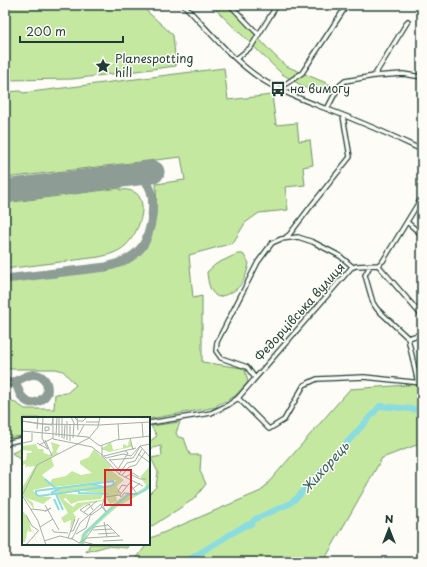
<svg xmlns="http://www.w3.org/2000/svg" width="427" height="567" viewBox="0 0 427 567" font-family="'Playpen Sans',sans-serif">
	<style>
		.green { fill: #c5e8a1; stroke: #72926a }
		.lines { fill: none; stroke-linecap: round; stroke-linejoin: round }
		.river { stroke: #8adce1; stroke-width: 6 }
		.taxiway { stroke: #8e9c96; stroke-width: 9 }
		.runway { stroke: #8e9c96; stroke-width: 23 }
		.street-casing { stroke: #1f3d34; stroke-width: 6 }
		.street { stroke: #fdfcf7; stroke-width: 3.5 }
		.labels { text-anchor: middle; stroke-width: 3; stroke-linejoin: round; paint-order: stroke }
		.poi-label { font-size: 12px; fill: #1f3d34; stroke: #fdfcf7; text-anchor: start }
		.street-label { font-size: 12px; fill: #1f3d34; stroke: #fdfcf7 }
		.water-label { font-size: 13px; font-style: italic; fill: #345d57; stroke: #fdfcf7 }
		.inset-river { fill: none; stroke: #8adce1; stroke-width: 2 }
		.inset-road { fill: none; stroke: #a4b0a9; stroke-width: 1 }
		.view { fill: #d62828; fill-opacity: 0.15; stroke: #d62828; stroke-width: 2 }
		.inset-edge { fill: none; stroke: #1f3d34; stroke-width: 2 }
	</style>
	<rect width="100%" height="100%" fill="#fdfcf7"/>
	<filter id="ink" filterUnits="userSpaceOnUse"><feTurbulence type="fractalNoise" baseFrequency=".025" numOctaves="2"/><feDisplacementMap in="SourceGraphic" scale="8" xChannelSelector="R" yChannelSelector="G"/><feConvolveMatrix kernelMatrix="1 2 1 2 8 2 1 2 1" color-interpolation-filters="sRGB"/></filter>
	<g filter="url(#ink)">
		<path class="green" d="M5,5H140L173,35L176,66L72,79L5,80Z
			M211,5H228L273,54L286,66L331,85L330,90L322,93L311,91L282,74Z
			M224,68L228,100L272,95L276,125L297,123L299,141L310,140L313,165L303,167L305,185L285,187L288,210L259,213L245,223L233,243L189,255L193,298L202,296V362L242,368L245,370L248,382L234,397L217,405V407L149,419L23,418V436L5,438V396L25,409H54L55,394L67,393L76,385L63,371L56,369H5V282L101,270C151,258 159,231 156,184L185,180L181,157L5,178V92L20,91L23,93Z
			M120,188V190C155,186 142,231 125,246C118,252 109,255 99,257L5,269V203Z
			M237,254H243L249,263C245,283 239,292 218,297C209,292 208,282 207,272L216,264Z
			M422,384V443L382,458L326,557L310,562H134L147,544H149V541L151,538L261,491L350,389Z
			M180,422L176,433L178,437L184,438L190,455H201L200,471L206,484L194,499L149,528V494L156,487L158,472L151,458L162,456L161,446L149,449V442L157,436L151,426Z
			M23,448V462L12,453Z
			M90,544H128L127,548L107,546L86,552Z"/>
		<g class="lines">
			<path class="river" d="M185,562L244,526L251,524L255,519L289,504L298,497L380,406L422,410"/>
			<path class="taxiway" d="M5,279L106,267C119,264 133,258 141,248C152,235 159,192 144,180C139,176 133,176 127,175
				M5,383H16C18,388 19,394 23,398C31,407 42,402 47,393C48,387 47,382 43,378C33,369 22,380 12,382"/>
			<path class="runway" d="M5,191L153,172"/>
			<defs>
				<path id="street" d="M184,5C208,30 231,59 261,79C281,92 304,100 327,109C359,121 391,135 422,150
					M230,5L258,34
					M236,59L251,47L277,5
					M374,76L408,21
					M278,89L302,73L347,5
					M327,109L339,86L345,81L374,76L403,74L422,77
					M407,222L422,235
					M286,237L289,235L311,206L350,157L343,116
					M378,265L422,316
					M370,266L365,275L373,303L377,309L408,338L418,383
					M408,338L422,334
					M255,378L247,367L221,358L216,351L217,342L258,262L272,243L281,239L298,237L313,242L340,256L353,267
					M238,398L269,429L284,420L304,385L317,379L364,377L422,383
					M149,423L211,413L228,405L238,398L351,268L356,266L378,265L383,261L422,197
					M5,446L10,442L23,439"/>
			</defs>
			<use href="#street" class="street-casing"/>
			<use href="#street" class="street"/>
		</g>
	</g>
	<defs>
		<symbol id="sight-bare" viewBox="-9 -9 18 18"><path d="M0-6L1.8-2.2L6-1.7L2.9 1.2L3.7 5.4L0 3.3L-3.7 5.4L-2.9 1.2L-6-1.7L-1.8-2.2Z" fill="#1f3d34" stroke="#fdfcf7" stroke-width="2.5" paint-order="stroke"/></symbol>
		<symbol id="bus-bare" viewBox="-9 -9 18 18"><path d="M-5-6H5V4H4V6H2V4H-2V6H-4V4H-5ZM-3.5-4V0h7V-4ZM-3.5 1.2v1.5H-2V1.2ZM2 1.2v1.5H3.5V1.2Z" fill="#1f3d34" stroke="#fdfcf7" stroke-width="2.5" paint-order="stroke"/></symbol>
	</defs>
	<g fill-rule="evenodd">
		<use href="#sight-bare" x="92" y="55" width="22" height="22"/>
		<use href="#bus-bare" x="267" y="78" width="22" height="22"/>
	</g>
	<g class="labels">
		<g class="poi-label">
			<text x="115" y="63">Planespotting<tspan x="115" dy="14">hill</tspan></text>
			<text x="290" y="93">на вимогу</text>
		</g>
		<g class="street-label">
			<text transform="translate(300 312) rotate(-48)" y="4">Федорцівська вулиця</text>
		</g>
		<g class="water-label">
			<text transform="translate(325 467) rotate(-48)" y="5">Жихорець</text>
		</g>
	</g>
	<g transform="translate(22 417)">
		<rect width="128" height="128" fill="#fdfcf7"/>
		<path d="M107,22L110,29H113L87,35L79,32L89,25L91,33L101,31V27L106,29ZM29,25L38,28L34,35L37,36L29,40L32,49L20,58L30,69L11,73L16,79L30,80L21,87L5,81L11,86L12,92L0,77V71L13,49L6,50L7,48L3,51L4,47L1,48L0,44L4,43L5,36H9L10,34L0,33V29L14,27L16,32H21L22,36L28,38L31,34ZM72,32L89,49L87,52L102,63L95,69L98,77L94,79L95,84L88,87L84,81L80,84L62,88L51,96L54,100L48,112L49,103L42,106L39,101L46,96L35,77L55,74L42,77L81,78L79,82L57,84L49,87L44,81L41,82L51,90L55,86L80,83L83,77H87L59,74L90,69L94,63L33,70L28,66L30,62L44,59L50,54L59,58L70,56L58,47V44L67,40ZM128,49L127,72L95,90L66,116L62,128H57L60,117L92,86L104,77L113,76L122,71L124,68L118,60ZM70,67L78,70L32,76L39,71ZM0,93L7,102L9,113L12,115L15,126L11,114L7,115L6,112L3,125H0Z" fill="#c5e8a1"/>
		<path class="inset-river" d="M23,62L33,71M69,67L82,70M13,74L92,64M14,74V77L17,79L89,69L92,67L91,64M57,74V76L86,77M29,76L41,70M34,77L41,93M32,82L37,93M60,128L62,117L92,89L106,78L115,77L123,73L128,67"/>
		<path class="inset-road" d="M21,0L20,21L26,32M31,0V22L56,27M49,0L52,6L51,21M52,0L56,4H61L65,0M55,0L56,13M0,4L18,7L77,8L128,5M0,4L30,8L31,0M64,5H77M120,5L121,20M96,7L97,23M23,10H27V13L23,14ZM15,12L16,0M0,14L66,20L78,29L94,23L128,19M34,19L35,0M56,19L62,8M37,20V0M40,21V0M108,21L111,33M42,22L43,8M23,23L30,39M45,23V4M48,24V8M1,26L10,24V16M15,26L26,32M56,27L70,30L84,41L101,37L109,39L118,29M128,27L118,29L128,40M17,28L31,21M80,29V39L97,57L121,69M116,37L127,45M82,39L114,31M87,42L99,55M87,43L111,41L118,30M114,48L123,35M96,52L106,36L103,34M97,57L105,46L113,44L120,32M100,58L107,50L114,48M110,58L118,62H124M103,60L111,56L117,60M108,74L118,66M99,76L96,74L100,68L105,69M1,77L15,48L67,21L76,10L78,0M0,78L16,104L24,128M98,78L99,80L102,76L115,77L108,67M98,78L110,63M80,87L84,95L80,90M23,88L37,113M9,92L19,93L23,94H24L29,91L23,94M62,95L75,84M4,98L10,109L16,113M66,98L58,93L67,87L71,93M69,98L79,91L83,80L98,78M82,105L85,120M85,107L97,119M18,110L31,102M30,112L32,115L46,116M71,113L90,112M48,114H51L57,101M54,117L64,111L69,96M76,117L93,116M46,121L53,102M49,121L57,126L65,121L98,119M64,121L72,110L86,108M50,122L58,106L79,87M22,124L38,119L50,122M81,124L101,123M62,125L74,128M4,128L17,113"/>
		<path class="view" d="M83,53H109V88H83Z"/>
		<rect width="128" height="128" class="inset-edge"/>
	</g>
	<rect width="427" height="567" fill="none" stroke="#fdfcf7" stroke-width="20"/>
	<rect x="10" y="10" width="407" height="547" fill="none" stroke="#1f3d34" stroke-width="1.5" filter="url(#ink)"/>
	<g transform="translate(389 529)" stroke="#fdfcf7" stroke-width="3" paint-order="stroke">
	<path d="M0-3L7 15L0 10L-7 15Z" fill="#1f3d34"/>
	<text y="-6" font-size="11" font-weight="bold" text-anchor="middle" fill="#1f3d34">N</text>
	</g>
	<path d="M20 36v6h103v-6" fill="none" stroke="#1f3d34" stroke-width="2"/>
	<text x="26" y="36" font-size="12" fill="#1f3d34" stroke="#fdfcf7" stroke-width="3" paint-order="stroke">200 m</text>
</svg>
